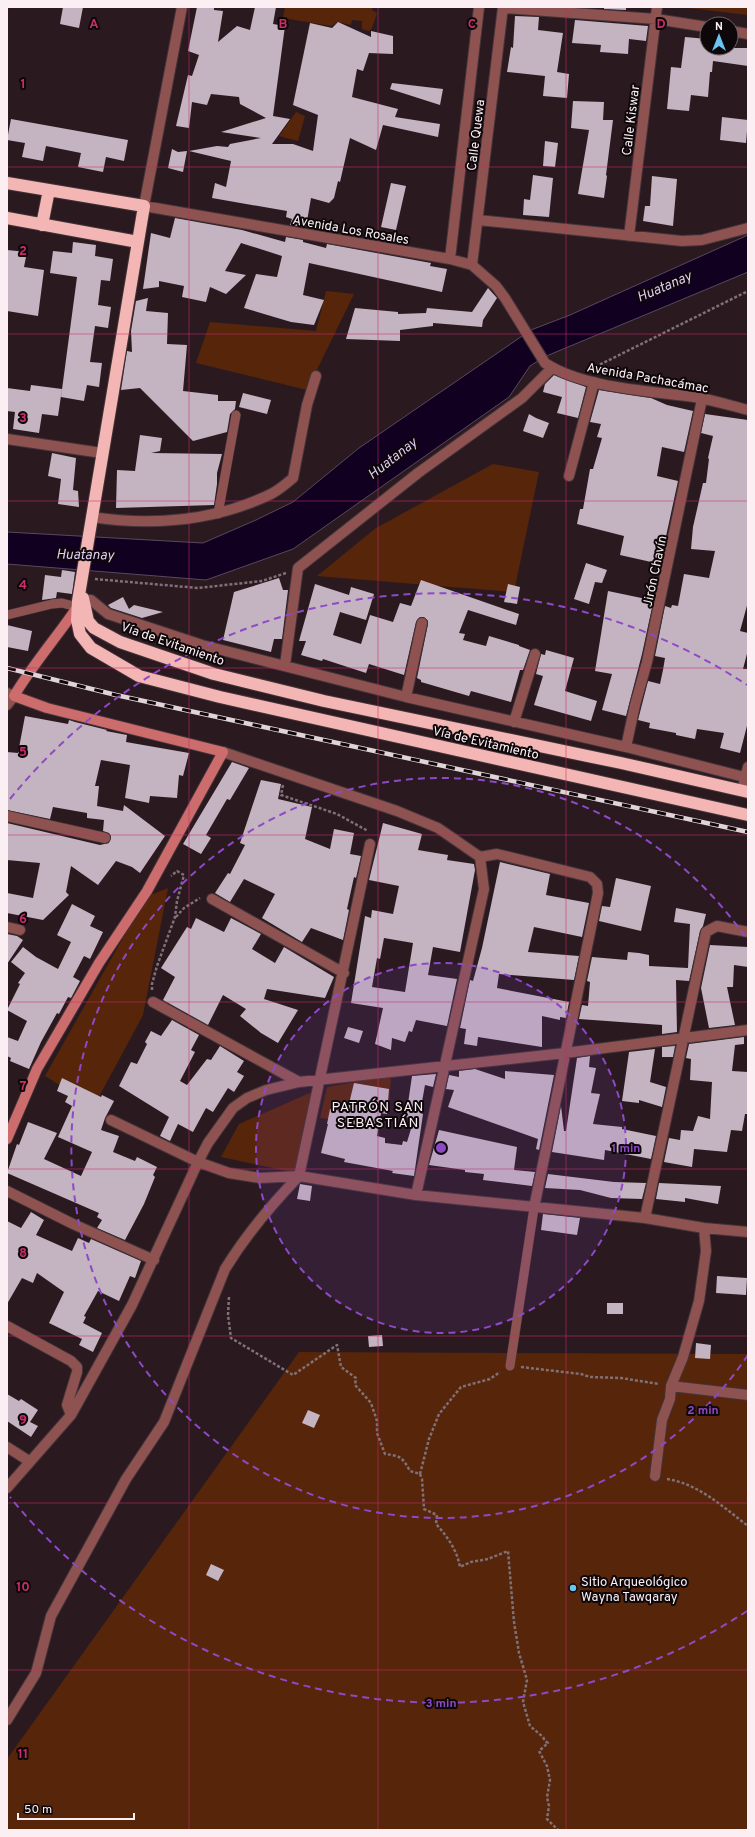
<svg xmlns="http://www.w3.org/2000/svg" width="755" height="1837" viewBox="0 0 755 1837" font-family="Overpass,sans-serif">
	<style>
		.green { fill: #57250a }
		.water { fill: #120020; stroke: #58485f }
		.building { fill: #c4b3c1; fill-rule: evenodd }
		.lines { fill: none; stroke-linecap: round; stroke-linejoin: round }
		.lane-casing { stroke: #433439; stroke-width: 10 }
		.street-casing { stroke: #433439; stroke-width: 12 }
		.secondary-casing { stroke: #433439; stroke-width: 12 }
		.highway-casing { stroke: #433439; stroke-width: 14 }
		.path { stroke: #7f7176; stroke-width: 2.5; stroke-dasharray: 3 2; stroke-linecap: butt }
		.lane { stroke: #8e5251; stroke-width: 9 }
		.street { stroke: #8e5251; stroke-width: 10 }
		.secondary { stroke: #cd6c6d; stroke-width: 10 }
		.highway { stroke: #f4b6b4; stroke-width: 12 }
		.rail-casing { stroke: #e1d4d8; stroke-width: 4.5 }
		.rail { stroke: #0e0709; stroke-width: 3; stroke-dasharray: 9; stroke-linecap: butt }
		.grid { fill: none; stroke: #c82e6a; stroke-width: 1; stroke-opacity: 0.55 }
		.ring { fill: none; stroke: #8e49c7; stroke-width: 2; stroke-dasharray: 7 5 }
		.poi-dot { fill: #6ac3f1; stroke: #0e0709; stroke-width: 1.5 }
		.labels { text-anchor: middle; stroke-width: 4; stroke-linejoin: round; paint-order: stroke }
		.street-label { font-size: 13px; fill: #fbeff3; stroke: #0e0709 }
		.poi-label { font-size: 13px; fill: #fbeff3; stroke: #0e0709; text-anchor: start }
		.water-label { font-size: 14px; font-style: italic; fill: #dfcbf4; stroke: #0e0709 }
		.neighbourhood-label { font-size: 14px; letter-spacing: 1px; fill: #fbeff3; stroke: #0e0709 }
		.grid-label { font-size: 13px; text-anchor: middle; font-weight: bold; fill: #c82e6a; stroke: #0e0709; stroke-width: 4; stroke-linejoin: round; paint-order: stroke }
		.centre { fill: #8e49c7; stroke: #0e0709; stroke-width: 2 }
		.ring-label { font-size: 12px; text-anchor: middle; font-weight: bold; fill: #8e49c7; stroke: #0e0709; stroke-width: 4; stroke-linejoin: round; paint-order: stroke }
	</style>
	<rect width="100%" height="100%" fill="#2a1a20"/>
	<path class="green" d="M285,7H373L372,10L377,13L372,28L369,31L362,29V21L352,20L351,25L338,22L331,26L283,18Z
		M680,7H748V15Z
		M296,112L305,116L298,141L279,136Z
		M326,291L354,294L307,390L196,363L210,322L316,331Z
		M493,464L539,472L514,592L317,576L376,528Z
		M168,888L143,1015L94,1106L45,1076L146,897Z
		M391,1076L389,1107L370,1104L366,1124L320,1118L327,1087Z
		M314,1091L296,1173L221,1157L239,1124Z
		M299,1352L748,1354V1830H7V1759Z"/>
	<path class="water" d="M748,235V272L544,357L530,366L509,397L293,549L206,580L7,564V532L203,543L256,520L293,502L359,448L531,330L570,315Z"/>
	<path class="building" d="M63,7H83L79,28L60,24Z
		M197,7H214V10L223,11L218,42L237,26L250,30L255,7H276L273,24L285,26L273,116L290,119L272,144H293L313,151L318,115L293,105L310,23L332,28L338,22L371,37V31L393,36V54L369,53L363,71L357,69L352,97L398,109L395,117L440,124L438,137L383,125L376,150L350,138L340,182L338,181L334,198L329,203L311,198L306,227L290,225L292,219L286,217L287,211L212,198L215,183L226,187L231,161L189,151L217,146L228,147L230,144L261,138L221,132L266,118L240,104L239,97L211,94L207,105L192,102L189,128L176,126L188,75L192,76L199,55L188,51Z
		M604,7H626V10L604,9Z
		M515,16L539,17L538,30L563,33L557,72L569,74L567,98L543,96L545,76L507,72L511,47L513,48Z
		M575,20L648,26L646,41L629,39L628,54L600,52L601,45L572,43Z
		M685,37L707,39V48H748V66L713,61L712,72H710L708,97L691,95L689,111L667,109L671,67L681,68Z
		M392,83L443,89L440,105L390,89Z
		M573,101L604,102L603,120H613L606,175L607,176L604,198L578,194L589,130L571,128Z
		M722,117L748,120L746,143L720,140Z
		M11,119L128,140L124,161L106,157L103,172L78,167L81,153L46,146L43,161L22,157L25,143L7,140Z
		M545,141L558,143L555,167L543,166Z
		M172,149L178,152L187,151L183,172L168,168Z
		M533,175L553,178L549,217L523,215L524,199L530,200Z
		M652,176L677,179L673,226L643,221L645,206H650Z
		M391,183L406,186L396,230L381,227Z
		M175,218L242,230L285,242L286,237L303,240V242L326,248L327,244L431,263L430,266L447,269L442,292L309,263L303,295L324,300L314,325L291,322L244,308L256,274L277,277L282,256L241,243L225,271L246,275L226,294L210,287L206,302L182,297L184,286L159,281V287L143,289L151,233L170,238Z
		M73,242L96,245L95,256L113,259L110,281L101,280L98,305L111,307L108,328L95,326L90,362L102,363L99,387L87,385L84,401L61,397L77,277L50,273L53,251L72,253Z
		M7,250L27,252L24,267L44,270L38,316L7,311Z
		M488,288L497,298L483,320L482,327L433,323V326L400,330V341L346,339L355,308L398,312V314L426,313L427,308L472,312Z
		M148,298L146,311L168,313L167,344L187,345L183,391L218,395V401H236L235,409L230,414L227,432L193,441L140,388L121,390L127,351L132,352L131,331L136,301Z
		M554,375L586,387L578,418L557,413L562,397L543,392L545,384Z
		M31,385L62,389L58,416L42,414L39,433L13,429L15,412L7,411V388L30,391Z
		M599,390L651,398L667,405L693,411L684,452L662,447L657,476L678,481L660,564L620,555L624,536L577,524L580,509H583L590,469H593L602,438L597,437L601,424L590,422Z
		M243,393L271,400L267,414L239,407Z
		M529,414L536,418L549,423L543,438L523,431Z
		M705,414L748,420V602L740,631L748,633V650L743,669H747L748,722L740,753L720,748L724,733L697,729L695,739L676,735V733L649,728L650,723L638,720L648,681L660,684L663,670L665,658L655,656L665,606L671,608L672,605L678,606L684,574L709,578L715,551L691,549L693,527L703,483H706L709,459L708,458L713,436L701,433Z
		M140,435L162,438L160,451L151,453L222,454L217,473V484L214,505L116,508L117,470L135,471Z
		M52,453L76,458L73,490L78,491L79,507L58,504L61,479L48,476Z
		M586,563L607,570L602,583L595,582L589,604L574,599Z
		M62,570L75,572L72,594L57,592L56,598L42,600L45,575L61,577Z
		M279,578L283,590H288L282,639H274L271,652L223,640L234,592Z
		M421,580L519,614L516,625L468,610L459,633L465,634L463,640L486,646L489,636L519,645V646L530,650L523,670H520L511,702L471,691L469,696L421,682V680L417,678L428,624V621L424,617H420L416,622L404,675L369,664L366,673L323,659L322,661L301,655L306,641H299L315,584L349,595L351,587L374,594L366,620L340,612L333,635L361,644L370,615L393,622L400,603L411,606Z
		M508,584L520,587L517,604L504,602Z
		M608,591L651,600V602L653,603L642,654L626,716L602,710L612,674L595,671Z
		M123,597L129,609L134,605L163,612L142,618L111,608L108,605Z
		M7,625L32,631L28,651L7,647Z
		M546,650L574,658L565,691L597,701L591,721L534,705L543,676L536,674L541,654L545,655Z
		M25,716L68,724L69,720L75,722L107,730L106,731L127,735L126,742L189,753L183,776L179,775L177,798L150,796L149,803L125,798L130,765L101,760L95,786H99L97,806L123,811L124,805L165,836L140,873L132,867L116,861L98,885L71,866L66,892L69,895L43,920L7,913V893L33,898L40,863L7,860V823L100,845L109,843L111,836L109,833L103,831L104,820L87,818V813L53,807L50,819L7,810V752L18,753Z
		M232,762L249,768L230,800L227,799L206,835L211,838L201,854L183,844Z
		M261,780L281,784L278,799L312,807L305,839L330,849L334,829L354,833L350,854L361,856L356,878L354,877L347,909L349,910L343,940L311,928L302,942L262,918L275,894L244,879L230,902L215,893L228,873L230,874L245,845L240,843Z
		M383,823L422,834L418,850L448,855L447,860L474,864L475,870L460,952L433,947L428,975L457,979L447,1026L416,1020L412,1032L409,1031L405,1042L392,1038L391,1050L375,1044L383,1008L351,1003L365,916L371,918L372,910L393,914L399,886L369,880ZM384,938L413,943L405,992L372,987L377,958L380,959Z
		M500,862L550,874L546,895L589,903L582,937L534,927L528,952L579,956L574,980L499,974L497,988L569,1002L566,1018L560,1017V1020L542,1016V1047L478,1037L477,1046L464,1044L466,1029L460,1028L470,980L473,981L482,948Z
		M616,878L651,886L641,931L599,921L602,906L610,907Z
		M72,904L95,916L90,926L103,932L90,959L84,956L73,977L80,981L71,998L68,997L59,1014L57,1013L41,1042L29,1069L10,1061L11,1058L7,1056V1037L18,1041L27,1021L7,1010L20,984L18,983L25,973L11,962L23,947L36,957L58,969L71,942L57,935Z
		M676,908L706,914L703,926L700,931L689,981L676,980L677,1032L662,1034V1025L579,1019L582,1005L588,1006L590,982L587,981L592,957L627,960L628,952L639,953L649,955V966L688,968L690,924L674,922Z
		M196,918L224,932L231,918L261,934L252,949L275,963L284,947L334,977L325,998L267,989L264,999L298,1010L278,1043L261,1033L240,1016L246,1009L223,995L208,1025L163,1000L175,977L161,968L187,927L191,929Z
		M7,934L17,936L23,940L7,964Z
		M710,945L748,947V967L734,965L733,987H727L735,1025L709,1028L701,988Z
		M172,1020L199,1035L191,1050L195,1052L180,1081L187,1085L207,1059L211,1060L220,1046L244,1061L237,1072L244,1076L234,1092L228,1088L213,1112L206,1108L193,1132L178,1124L170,1141L160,1136L169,1117L119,1086L131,1062L137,1064L147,1044L145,1042L151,1031L161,1036Z
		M348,1027L363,1031L359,1043L344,1038Z
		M744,1037V1044L735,1045L732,1071L748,1072V1114H745L742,1131L731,1130L727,1152L694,1149L692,1167L664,1162L669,1138L680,1140L681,1130L693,1131L698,1116L710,1119L712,1082L690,1080L691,1059L686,1058L689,1044Z
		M675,1046L673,1057H662V1047Z
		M655,1049L650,1082L666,1087L662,1107L639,1100V1103L622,1101L629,1052Z
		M590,1056L589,1067L596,1068L591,1093L600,1094L593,1124L622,1127V1129L656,1136L651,1159L605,1150L604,1160L552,1152L561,1106L564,1131H566L577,1058Z
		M475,1069L505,1079V1071L554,1075L539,1150L536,1149L538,1139L448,1107L454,1090L446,1089L449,1075L459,1077V1071Z
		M436,1074L433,1087L425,1085L420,1113L423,1114L414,1176L392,1173L393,1171L344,1162L345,1159L321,1153L328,1124H327L330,1109L347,1112L354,1083L389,1089L387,1114L381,1113L377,1136L385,1138V1143L402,1145L403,1141L407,1142L414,1119L406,1117L412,1076Z
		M62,1078L101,1097L102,1095L114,1101L105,1118L101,1130L119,1136L113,1152L135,1161L137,1157L157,1167L153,1175L155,1177L144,1204L125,1240L97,1228L102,1220L97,1217L99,1213L7,1173L17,1144L19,1145L28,1122L57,1133L44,1159L81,1176L92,1152L58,1137L72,1106L65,1102L68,1096L57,1091Z
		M439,1130L517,1147L514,1170L535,1172L532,1186L483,1180L484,1174L465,1172V1170L429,1165Z
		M548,1174L614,1182L646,1183L642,1199L611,1198L580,1190L545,1188Z
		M659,1183L721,1186L718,1204L685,1198V1202L656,1199Z
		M300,1184L312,1186L310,1201L297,1199Z
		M31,1212L44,1220L36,1235L72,1251L78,1238L89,1243L91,1239L141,1261L135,1278L130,1276L119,1301L98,1291L84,1316L86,1317L83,1323L102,1333L93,1352L79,1345L82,1339L49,1323L64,1292L37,1273L33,1283L22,1278L7,1304V1221L21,1228Z
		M543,1214L580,1218L577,1235L541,1230Z
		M717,1276L747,1278L746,1295L716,1293Z
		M607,1303H623V1314H607Z
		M382,1335L383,1346L369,1347L368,1336Z
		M696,1343L711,1345L710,1359L695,1358Z
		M7,1394L19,1401L21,1399L38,1410L30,1422L38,1426L31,1437L7,1421Z
		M308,1410L320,1415L314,1428L302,1423Z
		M211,1564L224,1570L218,1581L206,1575Z"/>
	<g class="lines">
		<defs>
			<path id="lane" d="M218,514L236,415
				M7,615L52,604L62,603L77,607
				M510,1366L534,1208"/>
			<path id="street" d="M182,7L144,206L450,259L472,265L496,286L505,298L545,363C584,389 654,391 700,398C716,401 732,406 748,410
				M503,8L656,19L707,27
				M731,31L748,34
				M478,220L682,241L702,240L748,228
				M629,236L657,7
				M450,259L479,7
				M472,265L503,7
				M7,439L102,453
				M569,476L594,382
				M91,517C152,526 215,521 271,494C279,490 286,484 293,478L307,405L316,376
				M83,600H91L108,614L202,645L406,697L626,747L748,778
				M285,665L298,568L418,473L522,398L552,368
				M7,693L14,696L7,705
				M406,697L422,623
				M514,722L535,654
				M626,747L635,705L647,662L702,399
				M223,752L397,811L438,828L480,857L497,854L590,877L597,884L598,893L534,1208
				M742,791L748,767
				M7,816L105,838
				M212,899L344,973
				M7,927L20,930
				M153,1002L299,1082
				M111,1120L198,1162L229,1173L260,1178L299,1176L416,1195L645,1218L704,1228L748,1232
				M7,1191L73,1224L154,1260
				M416,1195L484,889L480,857
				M645,1218L706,932L717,926L748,932
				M7,1326L71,1361L77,1367V1372L67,1405L71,1415
				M671,1386L748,1395
				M7,1447L29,1461
				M655,1476L662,1420L670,1399L671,1386L683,1357L699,1301L706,1251L704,1228
				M7,1488L71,1415L132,1305L198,1162L208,1143L233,1108L247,1098L266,1090L299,1082L565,1053L748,1030
				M7,1720L36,1673L51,1616L126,1479L164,1422L225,1269C246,1235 271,1205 299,1176L370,844"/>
			<path id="secondary" d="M7,1139L37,1069L99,963L147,891L223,752L47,708L14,696C33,664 57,637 78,606"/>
			<path id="highway" d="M7,183L144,206L78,601L77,620L80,634L91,648L139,676L220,697L748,815
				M7,218L138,242
				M42,225L49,190
				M83,598L88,621L94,628L120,642L214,674L324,701L621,763L748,792"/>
		</defs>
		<use href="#lane" class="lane-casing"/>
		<use href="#street" class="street-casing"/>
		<use href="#secondary" class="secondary-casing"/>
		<use href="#highway" class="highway-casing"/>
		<path class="path" d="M591,369L748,291
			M95,579L198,588L262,581L286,573
			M283,785L281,795L337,814L368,831
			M176,917L184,908L200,898
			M152,990V984L157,966L175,917L177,901L184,875L177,871L171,876
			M229,1297L228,1315L231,1338L293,1375L337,1345L341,1367L356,1378L355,1385L371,1403L377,1421V1433L385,1454C401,1456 402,1457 410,1471L420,1474L422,1479L424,1509L437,1515L436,1524C447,1536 457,1550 460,1567L471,1562L488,1559L508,1551L514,1622L519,1653L527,1680L523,1702L530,1726L543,1737L545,1741L548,1743L539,1751L547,1766L550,1780L547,1797L549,1806L547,1819L558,1830
			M521,1367L581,1374L590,1377L621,1378L659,1384
			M420,1474L429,1439L439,1414L461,1387L490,1379L500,1372
			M667,1479C699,1484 723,1507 748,1526"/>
		<use href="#lane" class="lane"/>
		<use href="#street" class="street"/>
		<use href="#secondary" class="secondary"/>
		<use href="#highway" class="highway"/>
		<defs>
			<path id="rail" d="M7,668L116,695L748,832"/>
		</defs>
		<use href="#rail" class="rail-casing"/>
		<use href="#rail" class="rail"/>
	</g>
	<path class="grid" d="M189,7V1830M378,7V1830M566,7V1830M7,167H748M7,334H748M7,501H748M7,668H748M7,835H748M7,1002H748M7,1169H748M7,1336H748M7,1503H748M7,1670H748"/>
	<circle cx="441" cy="1148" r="185" fill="#8e49c7" fill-opacity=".12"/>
	<g class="ring">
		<circle cx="441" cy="1148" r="185"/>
		<path d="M748 1355A370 370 0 1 1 748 941"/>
		<path d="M747 1611A555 555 0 0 1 10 1497M10 799A555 555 0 0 1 747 685"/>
	</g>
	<circle class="poi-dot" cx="573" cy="1588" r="4"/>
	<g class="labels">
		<g class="street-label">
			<text transform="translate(630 120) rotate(-83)" y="5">Calle Kiswar</text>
			<text transform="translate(475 135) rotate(-83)" y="5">Calle Quewa</text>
			<text transform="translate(351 229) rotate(10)" y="5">Avenida Los Rosales</text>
			<text transform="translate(648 377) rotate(10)" y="5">Avenida Pachacámac</text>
			<text transform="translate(654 571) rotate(-78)" y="5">Jirón Chavín</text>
			<text transform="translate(173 643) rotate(19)" y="5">Vía de Evitamiento</text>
			<text transform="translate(486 742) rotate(13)" y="5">Vía de Evitamiento</text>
		</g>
		<g class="poi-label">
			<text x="581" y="1586">Sitio Arqueológico<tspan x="581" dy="15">Wayna Tawqaray</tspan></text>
		</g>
		<g class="water-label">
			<text transform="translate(664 286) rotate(-23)" y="5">Huatanay</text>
			<text transform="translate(392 458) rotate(-38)" y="5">Huatanay</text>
			<text transform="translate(85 554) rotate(1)" y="5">Huatanay</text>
		</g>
		<g class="neighbourhood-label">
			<text x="378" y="1111">PATRÓN SAN<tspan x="378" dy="16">SEBASTIÁN</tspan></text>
		</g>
	</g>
	<g class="grid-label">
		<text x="94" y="28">A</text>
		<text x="283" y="28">B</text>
		<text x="472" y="28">C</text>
		<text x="661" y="28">D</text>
		<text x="23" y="88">1</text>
		<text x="23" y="255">2</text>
		<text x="23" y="422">3</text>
		<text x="23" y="589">4</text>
		<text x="23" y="756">5</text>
		<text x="23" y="923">6</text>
		<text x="23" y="1090">7</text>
		<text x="23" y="1257">8</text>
		<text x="23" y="1424">9</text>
		<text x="23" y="1591">10</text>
		<text x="23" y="1758">11</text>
	</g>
	<circle cx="441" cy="1148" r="6" class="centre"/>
	<g class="ring-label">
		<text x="626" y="1152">1 min</text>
		<text x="703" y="1414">2 min</text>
		<text x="441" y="1707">3 min</text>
	</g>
	<rect width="755" height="1837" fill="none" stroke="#fbeff3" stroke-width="16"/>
	<g transform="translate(719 36)"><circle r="19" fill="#0e0709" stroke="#6d6467"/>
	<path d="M0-3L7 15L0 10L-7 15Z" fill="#6ac3f1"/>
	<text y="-6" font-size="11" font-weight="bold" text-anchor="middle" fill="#fbeff3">N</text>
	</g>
	<path d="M18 1813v6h116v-6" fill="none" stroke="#fbeff3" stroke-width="2"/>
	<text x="24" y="1813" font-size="12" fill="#fbeff3" stroke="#0e0709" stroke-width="3" paint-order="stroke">50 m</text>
</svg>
